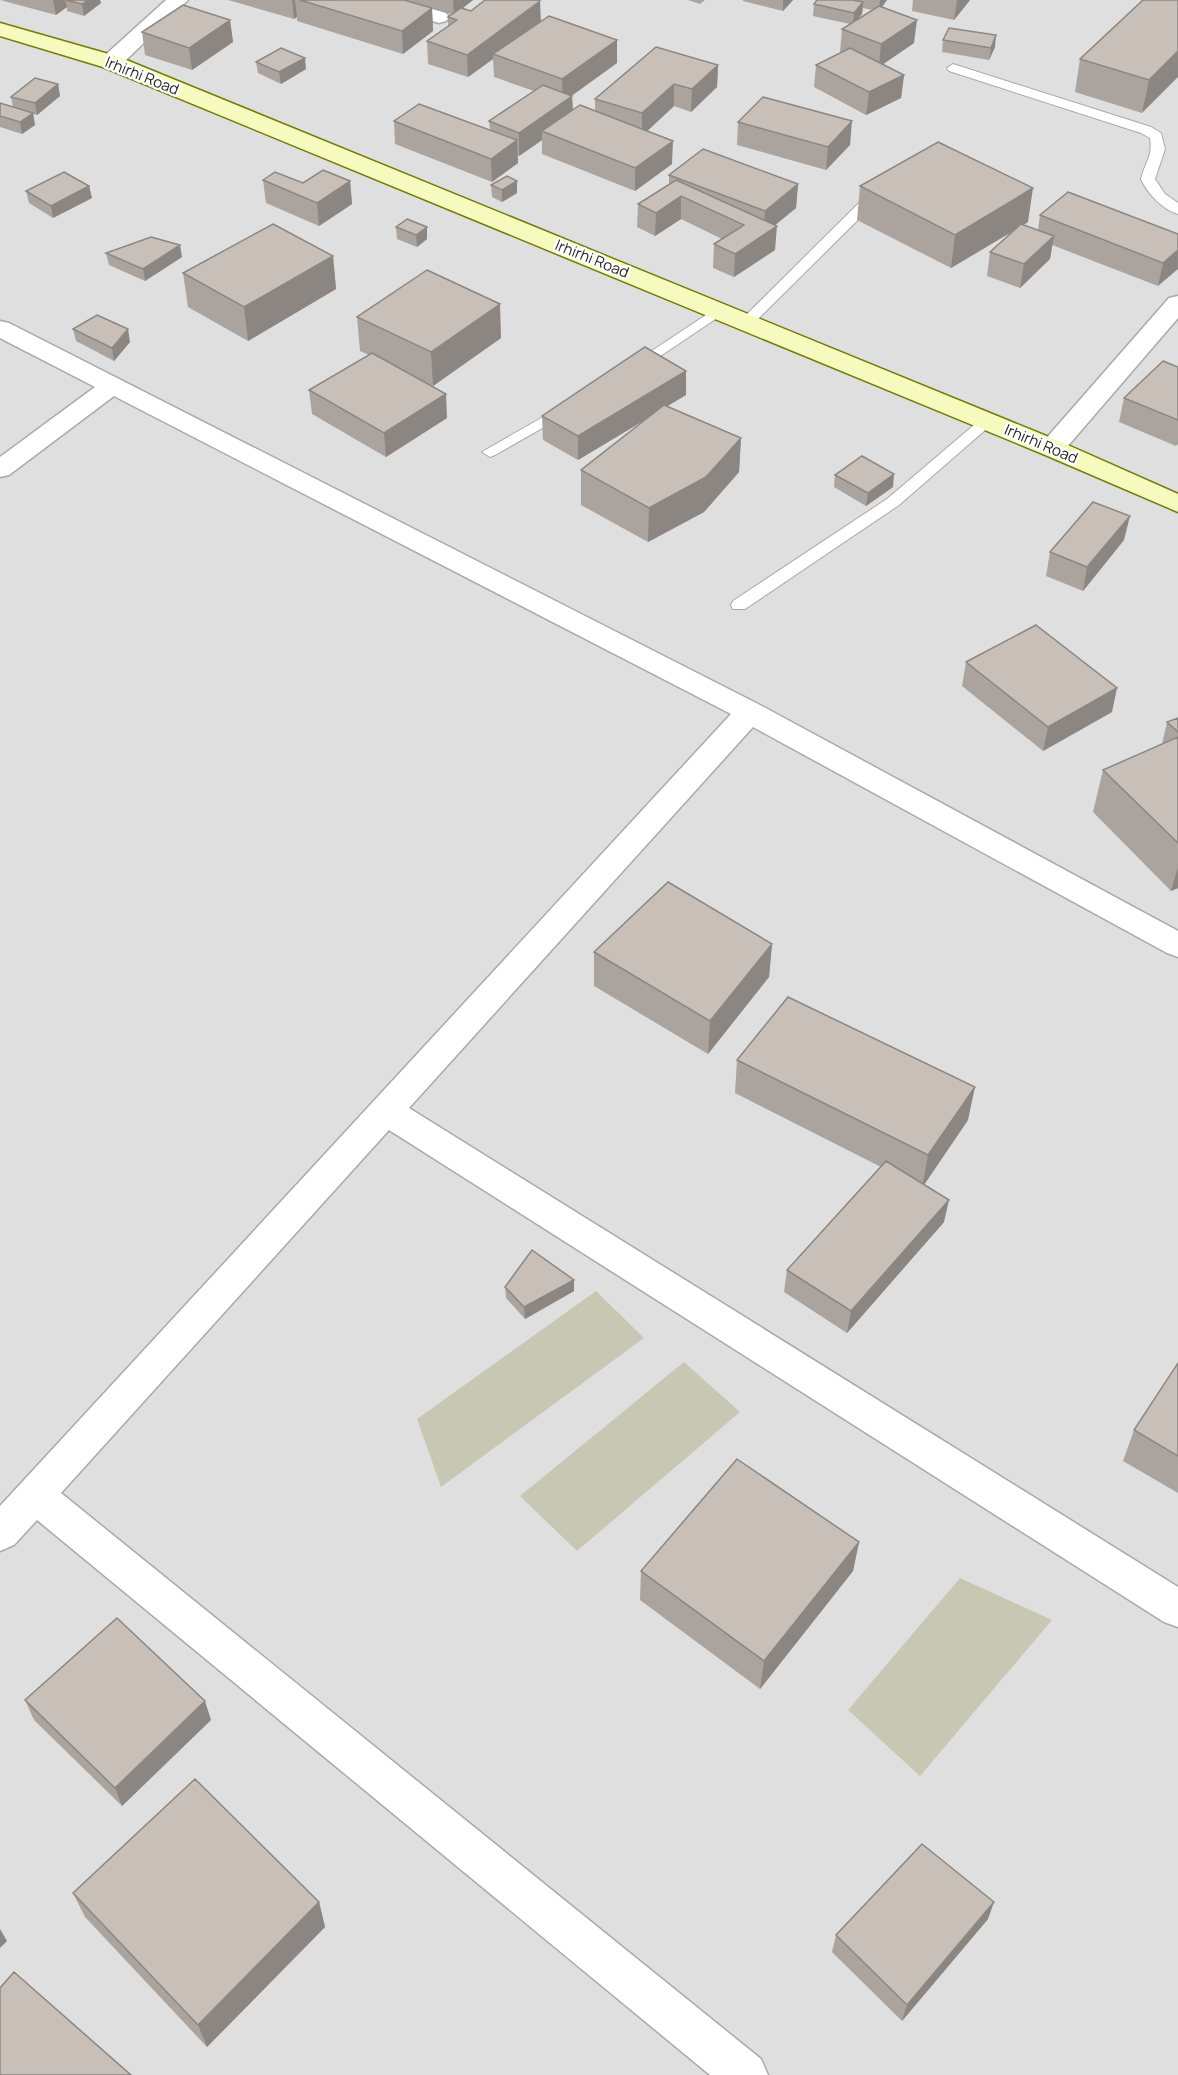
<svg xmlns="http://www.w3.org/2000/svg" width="1178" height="2075" viewBox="0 0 1178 2075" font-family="Manrope,sans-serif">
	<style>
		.residential { fill: #e0dfdf }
		.construction { fill: #c7c7b4 }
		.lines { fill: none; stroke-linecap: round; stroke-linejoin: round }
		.lane-casing { stroke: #a9a9a9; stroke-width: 2 }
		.street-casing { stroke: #a9a9a9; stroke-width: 3 }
		.secondary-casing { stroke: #707d05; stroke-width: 3 }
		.lane { fill: #fff; fill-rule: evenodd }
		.street { fill: #fff; fill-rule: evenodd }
		.secondary { fill: #f7fabf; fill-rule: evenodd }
		.wall { fill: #aba49e; fill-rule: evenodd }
		.shaded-wall { fill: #8b8681 }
		.building { fill: #c7bfb8; stroke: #8b8681; stroke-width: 1.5 }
		.labels { text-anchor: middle; stroke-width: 4.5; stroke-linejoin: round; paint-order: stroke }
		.far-street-label { font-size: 15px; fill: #222; stroke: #fff }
	</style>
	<rect width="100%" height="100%" fill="#f2efe9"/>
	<path class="residential" d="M0,0H1178V2075H0Z"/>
	<path class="construction" d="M596,1291L644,1338L441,1487L417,1419Z
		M684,1362L740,1412L577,1551L520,1496Z
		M960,1578L1052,1620L920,1776L848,1710Z"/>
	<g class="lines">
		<defs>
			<path id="lane" d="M953,64L1151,127L1161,133L1165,149L1155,179L1165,194L1178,203V214C1163,210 1147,193 1141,179C1145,162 1153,157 1150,138L1141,133L949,71L947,68Z
				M876,190L883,194L881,197L751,326H741L739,323L741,320L871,191Z
				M718,307L725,311L723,314L638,371L633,372L626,368Z
				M564,405L569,407L572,410L569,413L495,455L490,457L482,452Z
				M986,417L994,422L991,425L899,505L745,609H733L731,605L733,601L887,499L981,419Z"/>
			<path id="street" d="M166,0H188L119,67L111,68L103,67L100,62L103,57Z
				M372,0H404L446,13L449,17L446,21L439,23L375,4Z
				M1178,296V318L1061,454L1052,456L1043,454L1039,448L1043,442L1169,298Z
				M0,321L9,323L760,705L1178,931V957L1167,953L753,727L409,1108L1178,1587V1627L1164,1622L389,1130L61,1493L761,2059L768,2075H710L37,1520L14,1545L0,1551V1506L731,714L114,396L9,475L0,477V457L95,387L0,338Z"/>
			<path id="secondary" d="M0,23L119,57L1061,442L1178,494V512L1043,454L103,67L0,36Z"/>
		</defs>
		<use href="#lane" class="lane-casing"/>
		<use href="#street" class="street-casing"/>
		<use href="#secondary" class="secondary-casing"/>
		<use href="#lane" class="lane"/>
		<use href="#street" class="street"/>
		<use href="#secondary" class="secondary"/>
	</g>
	<path class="wall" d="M0,0H100L101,3L84,16L67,11V7L56,15Z
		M228,0H473L463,8L471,11L541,22L617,40V63L571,96H572L573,110L595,111V99L718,65L717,87L691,112L674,106L647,131L672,164L635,191L542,154V140L519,156L518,155V163L492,182L395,144L394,121L490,130L489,121L534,91L494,77L493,59L468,77L428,64L427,41L448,26V17L451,14L432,9L433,31L403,54L297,21V17L294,19Z
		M688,0H705L700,4Z
		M743,0H793L783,11L743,1Z
		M817,0H887L882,7L914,43L883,64L904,75L901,98L866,115L814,87L816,65L841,52H840L842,29L850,24L813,16L814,4ZM863,8L872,10L857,19L862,14Z
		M913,0H970L954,20L912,11Z
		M1178,0L1142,113L1075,92L1080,59Z
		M230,20L233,42L192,70L145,55L142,32Z
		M943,40L995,47L989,60L942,52Z
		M256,62L306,69L281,84L258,73Z
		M58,84L60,96L37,115L33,114L35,125L22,134L0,127V103L13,107L11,97Z
		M738,122L850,145L826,170L737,145Z
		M669,175L798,184L796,208L775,225V250L734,277L713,268L714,244L722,239L681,219L655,236L637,227L638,204L669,184Z
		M263,180L303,183L350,181L352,204L319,226L266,203Z
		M517,181V193L502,202L492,197L491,185Z
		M89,186L92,198L53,218L29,203L26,191Z
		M860,186L1028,222L1023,225L1038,230L1040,215L1178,234L1158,286L1052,245L1050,259L1020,288L987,276L990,252L1015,230L951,268L857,220Z
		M396,227H427V239L417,247L397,239Z
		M106,253L182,257L145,281L109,265Z
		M333,256L336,289L248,341L188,307L183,273Z
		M357,317L501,338L433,386L425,382L447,418L386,457L312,414L309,390L369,355L360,351Z
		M73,329L130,342L114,361L76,341Z
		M1178,367V444L1176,446L1119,422L1124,398Z
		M686,371V395L667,406L741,438L739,472L704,512L648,542L581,505V470L650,417L578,460L543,440L542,416Z
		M835,475L893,487L866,506L834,487Z
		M1124,540L1083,591L1046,576L1050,552Z
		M966,662L1112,712L1043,751L962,686Z
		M1178,718V888L1171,891L1093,812L1103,770L1162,744L1167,722Z
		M772,944L769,977L708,1054L594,986V952Z
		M737,1060L968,1120L924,1184L944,1222L847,1333L784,1292L787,1270L881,1167L735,1093Z
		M574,1280V1291L525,1319L506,1298L505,1287Z
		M1178,1363V1493L1123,1461L1134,1430Z
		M859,1542L853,1571L760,1689L640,1600L641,1571Z
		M25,1700L211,1720L122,1806L34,1720Z
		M73,1893L319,1902L325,1927L207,2047L85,1917Z
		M988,1919L902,2021L832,1952L836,1935Z"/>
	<path class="shaded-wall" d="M53,0H65L67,7L56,15Z
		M88,0H100L101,3L84,16L82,4Z
		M292,0H295L297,17L294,19Z
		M453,0H473L454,15Z
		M783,0H793L783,11Z
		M880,0H887L879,11Z
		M957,0H970L954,20Z
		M540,1L541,23L493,54V59L468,77L467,55Z
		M863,2L862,14L853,25L854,13Z
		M432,8L433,31L403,54L402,31Z
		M230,20L233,42L192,70L189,48Z
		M917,20L914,43L879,67L881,44Z
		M996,35L995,47L989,60L991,48Z
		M617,40V63L563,102L562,79Z
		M1178,51V77L1142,113L1149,80Z
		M305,58L306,69L281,84L279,72Z
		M718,65L717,87L691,112L692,89Z
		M904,75L901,98L866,115L869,92Z
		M58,84L60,96L37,115L35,103Z
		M674,84V106L642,136V113Z
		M572,96L573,119L542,131V140L519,156V133Z
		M33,113L35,125L22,134L20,122Z
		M852,121L850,145L826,170L828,147Z
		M517,140L518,163L492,182L491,159Z
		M673,141L672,164L635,191V168Z
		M350,181L352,204L319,226L317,203Z
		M517,181V193L502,202V190Z
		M798,184L796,208L763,235L765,211Z
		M89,186L92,198L53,218L51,206Z
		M1033,188L1028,222L951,268L955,235Z
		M681,196V219L655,236L656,213Z
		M777,226L775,250L734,277L735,254Z
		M427,227V239L417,247L416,235Z
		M1054,236L1050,259L1020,288L1024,264Z
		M180,245L182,257L145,281L143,269Z
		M1178,250V269L1158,286L1163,263Z
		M333,256L336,289L248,341L244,307Z
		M500,304L501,338L433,386L431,352Z
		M128,329L130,342L114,361L112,348Z
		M686,371V395L578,460V436Z
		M446,394L447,418L386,457L384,433Z
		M741,438L739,472L704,512L648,542L649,508Z
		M894,474L893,487L866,506L868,493Z
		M1130,516L1124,540L1083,591L1087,567Z
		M1117,688L1112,712L1043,751L1048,727Z
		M1178,867V888L1171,891Z
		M772,944L769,977L708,1054L710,1021Z
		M975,1087L968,1120L922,1188L928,1155Z
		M949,1200L944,1222L847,1333L851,1311Z
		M574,1280V1291L525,1319L524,1307Z
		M859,1542L853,1571L760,1689L764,1661Z
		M205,1701L211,1720L122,1806L115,1788Z
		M319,1902L325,1927L207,2047L198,2025Z
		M994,1902L988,1919L902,2021L907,2005Z
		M0,1929L7,1941L0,1948Z"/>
	<path class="building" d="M66,0H88L82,4Z
		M300,0H404L432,8L402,31Z
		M485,0H537L540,1L467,55L427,41L457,20L448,17L461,8L471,11Z
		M817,0H853L863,2L854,13L814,4Z
		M1143,0H1178V51L1149,80L1080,59Z
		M183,5L230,20L189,48L142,32Z
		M879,6L917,20L881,44L842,29Z
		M549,16L617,40L562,79L493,54Z
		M949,28L996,35L991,48L943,40Z
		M656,47L718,65L692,89L674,84L642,113L595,99Z
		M281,48L305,58L279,72L256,62Z
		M850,48L904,75L869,92L816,65Z
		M35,78L58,84L35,103L11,97Z
		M543,85L572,96L519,133L489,121Z
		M763,97L852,121L828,147L738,122Z
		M0,103L33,113L20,122L0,116Z
		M419,104L517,140L491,159L394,121Z
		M580,105L673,141L635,168L542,131Z
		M938,142L1033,188L955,235L860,186Z
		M703,149L798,184L765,211L669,175Z
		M323,170L350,181L317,203L263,180L275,172L303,183Z
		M64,172L89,186L51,206L26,191Z
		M507,176L517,181L502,190L491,185Z
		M676,180L777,226L735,254L714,244L744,225L681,196L656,213L638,204Z
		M1068,192L1178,234V250L1163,263L1040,215Z
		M407,219L427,227L416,235L396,227Z
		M273,224L333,256L244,307L183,273Z
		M1021,224L1054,236L1024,264L990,252Z
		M151,237L180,245L143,269L106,253Z
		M427,270L500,304L431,352L357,317Z
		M97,315L128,329L112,348L73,329Z
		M645,347L686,371L578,436L542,416Z
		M372,353L446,394L384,433L309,390Z
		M1163,361L1178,367V420L1124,398Z
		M664,405L741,438L706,477L649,508L581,470Z
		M862,456L894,474L868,493L835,475Z
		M1093,502L1130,516L1087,567L1050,552Z
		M1036,625L1117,688L1048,727L966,662Z
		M1178,718V732L1167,722Z
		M1178,737V843L1103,770Z
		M668,882L772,944L710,1021L594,952Z
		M788,997L975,1087L928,1155L737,1060Z
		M886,1161L949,1200L851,1311L787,1270Z
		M532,1250L574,1280L524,1307L505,1287Z
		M1178,1363V1456L1134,1430Z
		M737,1459L859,1542L764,1661L641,1571Z
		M117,1618L205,1701L115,1788L25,1700Z
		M195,1779L319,1902L198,2025L73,1893Z
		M922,1844L994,1902L907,2005L836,1935Z
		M14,1972L131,2075H0V1988Z"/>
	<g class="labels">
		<g class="far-street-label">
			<text transform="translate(142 76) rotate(22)" y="5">Irhirhi Road</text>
			<text transform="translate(592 259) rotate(22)" y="5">Irhirhi Road</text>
			<text transform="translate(1041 444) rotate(23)" y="5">Irhirhi Road</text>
		</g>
	</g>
</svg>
